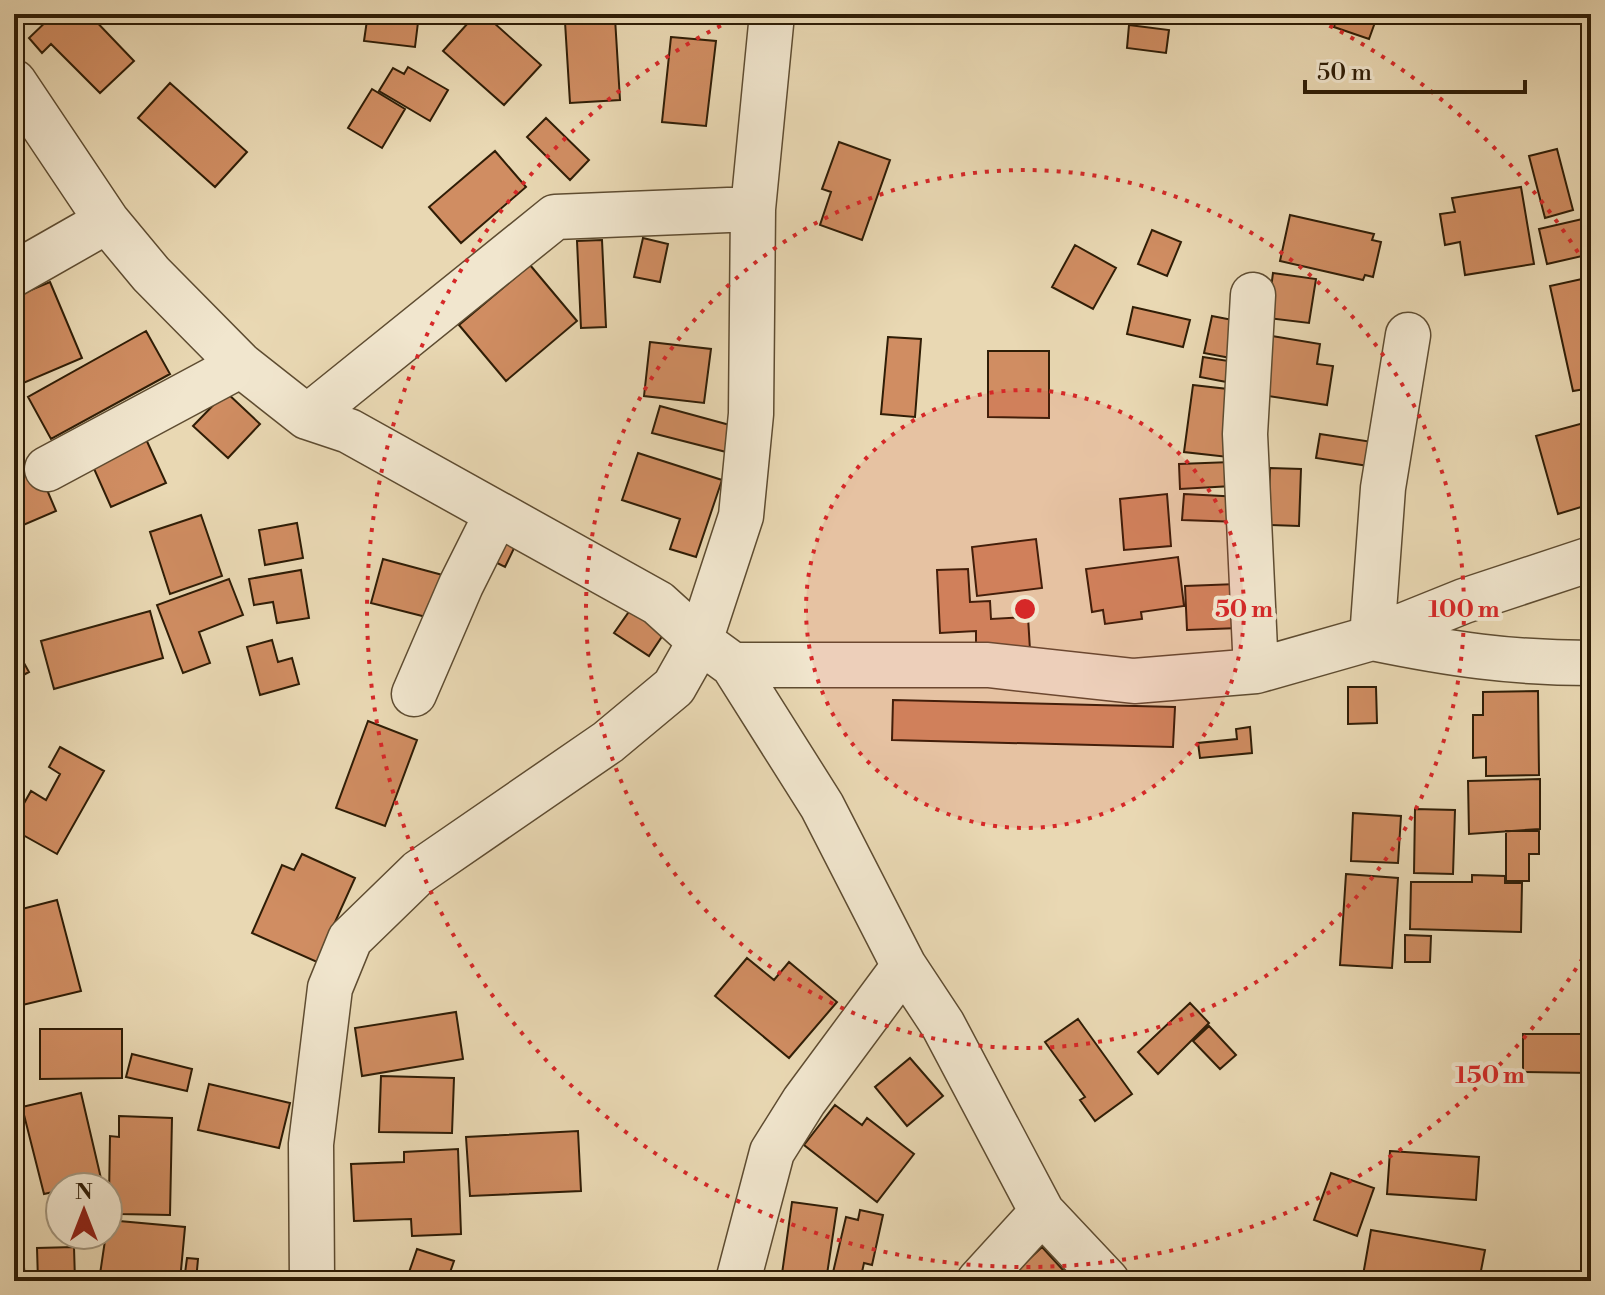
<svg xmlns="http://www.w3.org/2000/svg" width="1605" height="1295" viewBox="0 0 1605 1295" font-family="'Libre Bodoni',serif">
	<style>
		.building { fill: #d08d62; stroke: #2f1d06; stroke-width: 2 }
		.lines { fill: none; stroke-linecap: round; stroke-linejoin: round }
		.minor-casing { stroke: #5e4c31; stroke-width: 47 }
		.minor { stroke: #f1e6ce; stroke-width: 44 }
		.ring { fill: none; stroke: #d62828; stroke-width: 4; stroke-dasharray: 4 8 }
		.centre { fill: #d62828; stroke: #f1e6ce; stroke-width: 4 }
		.ring-label { font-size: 24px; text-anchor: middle; font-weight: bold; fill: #d62828; stroke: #f1e6ce; stroke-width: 8; stroke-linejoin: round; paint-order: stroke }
	</style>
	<rect width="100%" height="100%" fill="#e9d8b3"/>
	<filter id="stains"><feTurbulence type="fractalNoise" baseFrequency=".0025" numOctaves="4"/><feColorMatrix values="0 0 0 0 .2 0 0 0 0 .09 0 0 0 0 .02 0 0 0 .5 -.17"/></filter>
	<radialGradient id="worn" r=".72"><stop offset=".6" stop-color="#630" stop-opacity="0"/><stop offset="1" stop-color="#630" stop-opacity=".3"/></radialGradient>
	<path class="building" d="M54,14H89L134,61L100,93L51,44L42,53L29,38Z
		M392,14H419L415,47L364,41L367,20L391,23Z
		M476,14H484L541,65L504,105L443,51Z
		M1338,14H1378L1369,39L1334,27Z
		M615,18L620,100L570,103L565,22Z
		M1129,25L1169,30L1166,53L1127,48Z
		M671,37L716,41L706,126L662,122Z
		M408,67L448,90L430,121L379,91L393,68L404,74Z
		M170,83L247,152L215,187L138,118Z
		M372,89L405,109L382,148L348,128Z
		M546,118L589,160L570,180L527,137Z
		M839,142L890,160L862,240L820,225L831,192L822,189Z
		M1557,149L1573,210L1545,218L1529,156Z
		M495,151L526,187L461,243L429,207Z
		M1521,187L1534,264L1465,275L1460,242L1445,245L1440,214L1455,212L1452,198Z
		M1290,215L1374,234L1372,240L1381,242L1373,277L1365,275L1363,280L1280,261Z
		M1591,217V254L1547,264L1539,229Z
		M1152,230L1181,242L1167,276L1138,264Z
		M643,238L668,244L660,282L634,277Z
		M602,240L606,327L581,328L577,241Z
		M1075,245L1116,268L1093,309L1052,287Z
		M530,265L577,321L506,381L459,325Z
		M1273,273L1316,279L1309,323L1267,318Z
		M1591,277V388L1573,391L1550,286Z
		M50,282L82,358L21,384L14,368V297Z
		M1133,307L1190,320L1183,347L1127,334Z
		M1212,316L1248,323L1241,360L1204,353Z
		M146,331L170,374L51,439L28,397Z
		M1272,336L1320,344L1317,364L1333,366L1327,405L1262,395Z
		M888,337L921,339L915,417L881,414Z
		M650,342L711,349L704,403L644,396Z
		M988,351H1049V418L988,417Z
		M1203,357L1241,363L1237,384L1200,377Z
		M1193,385L1245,391L1237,458L1184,452Z
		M226,392L260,424L228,458L193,426Z
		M660,406L737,427L730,453L652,433Z
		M1591,421V504L1558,514L1536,436Z
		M1320,434L1379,443L1375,467L1316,458Z
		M145,437L166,483L111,507L91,462Z
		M638,453L722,480L696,557L670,549L680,519L622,500Z
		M1231,462L1232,486L1180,489L1179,464Z
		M36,464L56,511L14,529V473Z
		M1270,468L1301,469L1299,526L1268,525Z
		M1167,494L1171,546L1124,550L1120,499Z
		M1184,494L1241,497L1240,522L1182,520Z
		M201,515L222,576L170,594L150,532Z
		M297,523L303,558L265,565L259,530Z
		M496,530L518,540L505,567L483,556Z
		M1036,539L1042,588L977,596L972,547Z
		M1178,557L1184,606L1141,612L1142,619L1105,624L1103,610L1092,612L1086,569Z
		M383,559L450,577L438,620L371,603Z
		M968,569L970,602L990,601L991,619L1028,617L1030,650L976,646V631L940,633L937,570Z
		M301,570L309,618L277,623L273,602L254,605L249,579Z
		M229,579L243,615L199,632L210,663L183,673L157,605Z
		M1237,584L1239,628L1187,630L1185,586Z
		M633,606L667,629L649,656L614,633Z
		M150,611L163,658L54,689L41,641Z
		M272,640L278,662L292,658L299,684L260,695L247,647Z
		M14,645L29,672L14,680Z
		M1348,687H1376L1377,723L1348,724Z
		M1538,691L1539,775L1486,776V757L1473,758V715H1483V692Z
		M893,700L1175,707L1173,747L892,740Z
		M368,721L417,740L385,826L336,808Z
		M1250,727L1252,753L1200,758L1198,743L1237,739L1236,729Z
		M60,747L104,771L57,854L14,830V821L31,791L46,800L60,774L49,767Z
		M1540,779V829L1469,834L1468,781Z
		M1415,809L1455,810L1453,874L1414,873Z
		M1353,813L1401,816L1398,863L1351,861Z
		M1506,831H1539V854H1529V881H1506Z
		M302,854L355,878L317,962L252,933L282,865L294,870Z
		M1346,874L1398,878L1392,968L1340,965Z
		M1472,875L1505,876V883H1522L1521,932L1410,929L1411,882H1472Z
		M57,900L81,991L14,1007V911Z
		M1587,900H1591V942H1586Z
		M1405,935L1431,936L1430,962H1405Z
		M747,958L774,980L789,962L837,1002L789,1058L715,996Z
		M1190,1003L1209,1023L1158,1074L1138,1052Z
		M456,1012L463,1059L362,1076L355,1028Z
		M1078,1019L1132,1094L1095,1121L1080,1100L1085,1097L1045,1042Z
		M1209,1026L1236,1055L1220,1069L1193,1041Z
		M40,1029H122V1078L40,1079Z
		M1523,1034H1591V1073L1523,1072Z
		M132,1054L192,1069L187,1091L126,1077Z
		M910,1058L943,1096L907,1126L875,1087Z
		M381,1076L454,1078L452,1133L379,1132Z
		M209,1084L290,1103L279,1148L198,1130Z
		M81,1093L103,1187H60V1201L55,1202L53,1192L44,1194L22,1107Z
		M835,1105L862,1125L867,1118L914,1154L877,1202L804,1145Z
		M119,1116L172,1118L170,1215L119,1214V1198H109L110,1136L119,1137Z
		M578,1131L581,1191L470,1196L466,1137Z
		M458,1149L461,1234L412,1236L411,1219L354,1221L351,1164L404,1162V1152Z
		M1390,1151L1479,1157L1476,1200L1387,1194Z
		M1331,1173L1374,1188L1357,1236L1314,1220Z
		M792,1202L837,1208L826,1281H781Z
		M860,1210L883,1215L872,1265L864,1263L860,1281H831L846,1217L858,1220Z
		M108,1220L185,1227L180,1281H99Z
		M1371,1230L1485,1250L1479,1281H1362Z
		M74,1247L75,1281H38L37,1248Z
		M1042,1247L1073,1281H1006Z
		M417,1249L454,1261L447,1281H406Z
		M187,1258L198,1259L196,1281H184Z
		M14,1267H24L25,1281H14Z"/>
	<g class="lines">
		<defs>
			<path id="minor" d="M14,82L107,221L151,274L241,365L307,417L349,431L658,603L700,641L733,665L822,806L904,966L943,1025L1042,1212L1107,1281
				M14,274L107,221
				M1253,295L1245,434L1256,671
				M1408,335L1383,488L1372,638C1450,654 1511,663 1591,663
				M307,417L555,217L753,209
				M47,469L241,365
				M733,665H988L1134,681L1256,671L1372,638L1464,601L1591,559
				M414,694L461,585L496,515
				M312,1281L311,1144L330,988L350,939L419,872L608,742L674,687L700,641L741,516L751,414L753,209L772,14
				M738,1281L772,1152L804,1101L904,966
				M979,1281L1042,1212"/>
		</defs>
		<use href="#minor" class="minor-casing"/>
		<use href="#minor" class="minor"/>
	</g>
	<circle cx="1025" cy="609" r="219" fill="#d62828" fill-opacity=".12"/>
	<g class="ring">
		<circle cx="1025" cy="609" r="219"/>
		<circle cx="1025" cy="609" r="439"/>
		<path d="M1589 948A658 658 0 1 1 742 15M1308 15A658 658 0 0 1 1589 270"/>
	</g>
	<circle cx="1025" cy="609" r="12" class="centre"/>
	<g class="ring-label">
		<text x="1244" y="617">50 m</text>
		<text x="1464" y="617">100 m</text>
		<text x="1490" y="1083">150 m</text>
	</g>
	<rect width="1605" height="1295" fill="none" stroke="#e9d8b3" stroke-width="48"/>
	<rect x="16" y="16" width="1573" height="1263" fill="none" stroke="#2f1d06" stroke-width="4"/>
	<rect x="24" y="24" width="1557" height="1247" fill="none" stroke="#2f1d06" stroke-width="2"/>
	<g transform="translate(84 1211)"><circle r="38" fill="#f1e6ce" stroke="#a3967e" stroke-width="2"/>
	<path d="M0-6L14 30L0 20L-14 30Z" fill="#8f2418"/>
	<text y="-12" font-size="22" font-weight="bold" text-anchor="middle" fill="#2f1d06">N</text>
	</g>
	<path d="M1305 80v12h220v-12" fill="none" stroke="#2f1d06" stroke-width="4"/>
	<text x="1317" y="80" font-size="24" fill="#2f1d06" stroke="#f1e6ce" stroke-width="6" paint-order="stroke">50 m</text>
	<rect width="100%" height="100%" filter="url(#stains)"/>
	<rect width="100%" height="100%" fill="url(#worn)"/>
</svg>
